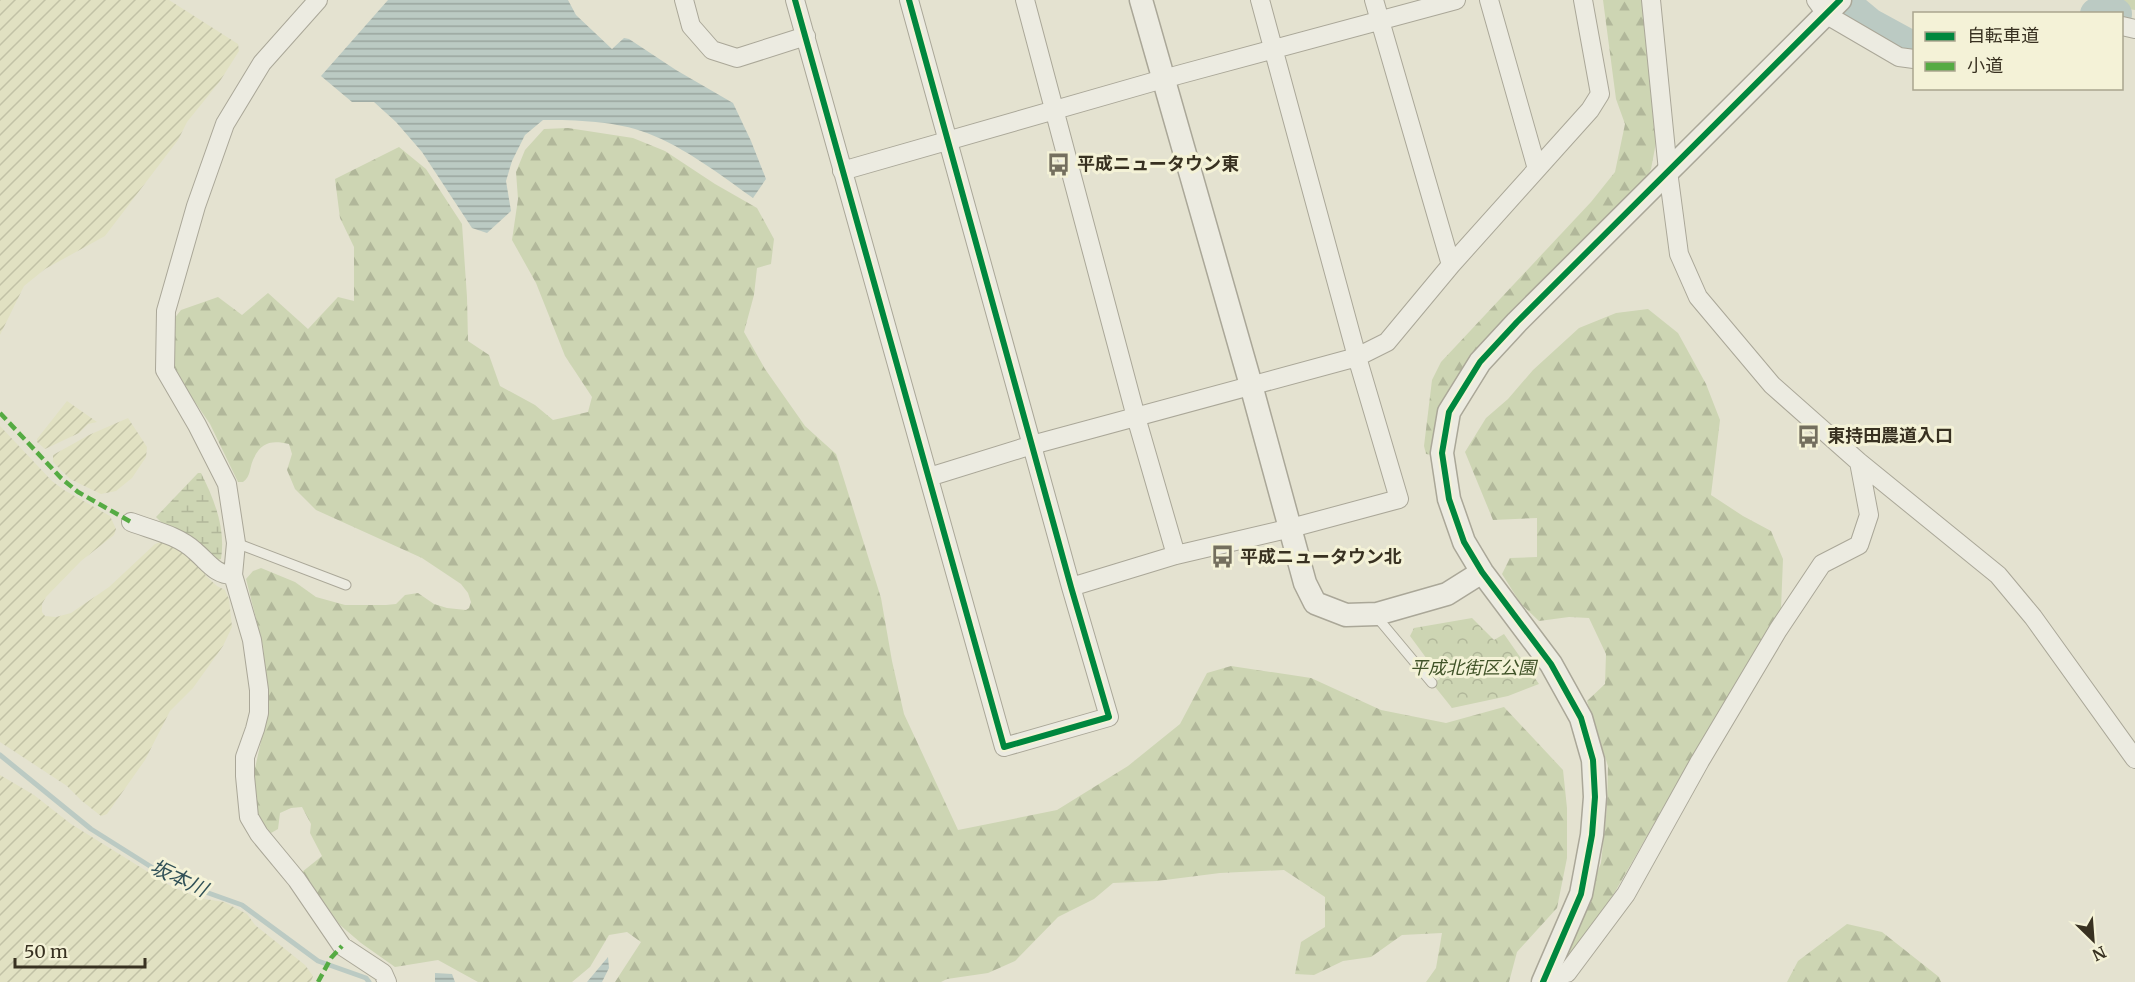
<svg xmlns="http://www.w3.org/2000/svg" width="2135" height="982" viewBox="0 0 2135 982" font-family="Merriweather,'Noto Sans JP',serif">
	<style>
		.farmland { fill: url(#farmland-furrows) }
		.forest { fill: url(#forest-firs) }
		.wetland { fill: url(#wetland-marsh) }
		.park { fill: url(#park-crowns) }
		.water { fill: url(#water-rules) }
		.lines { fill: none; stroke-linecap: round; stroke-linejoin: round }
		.stream { stroke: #bbcac3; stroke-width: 5 }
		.river { stroke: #bbcac3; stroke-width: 32 }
		.service-casing { stroke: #aaa798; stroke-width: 11 }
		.minor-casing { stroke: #aaa798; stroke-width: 20 }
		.tertiary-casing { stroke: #aaa798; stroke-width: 25 }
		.service { stroke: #ecebe1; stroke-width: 9 }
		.minor { stroke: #ecebe1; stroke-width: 18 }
		.tertiary { stroke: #ecebe1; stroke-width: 22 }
		.quiet { stroke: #55ab43; stroke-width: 4.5; stroke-dasharray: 9 4.5; stroke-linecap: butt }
		.cycleway-casing { stroke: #f4f2d7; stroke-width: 10 }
		.cycleway { stroke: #00873e; stroke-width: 6 }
		.labels { text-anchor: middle; stroke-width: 6; stroke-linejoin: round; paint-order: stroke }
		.poi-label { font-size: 18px; font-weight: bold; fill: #383121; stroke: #f4f2d7; text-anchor: start }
		.park-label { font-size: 18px; font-style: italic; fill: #405328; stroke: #f4f2d7 }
		.water-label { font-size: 20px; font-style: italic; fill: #315157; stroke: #f4f2d7 }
	</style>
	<defs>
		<pattern id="farmland-furrows" width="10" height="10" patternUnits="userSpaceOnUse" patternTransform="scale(1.5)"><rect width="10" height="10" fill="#e1e1c2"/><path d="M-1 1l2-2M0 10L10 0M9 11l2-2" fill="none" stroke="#c2c2a6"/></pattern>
		<pattern id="forest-firs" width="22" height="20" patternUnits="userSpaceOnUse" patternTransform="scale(1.5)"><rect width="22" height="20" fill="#cdd5b3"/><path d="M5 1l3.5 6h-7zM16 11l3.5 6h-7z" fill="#b1b79a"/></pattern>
		<pattern id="wetland-marsh" width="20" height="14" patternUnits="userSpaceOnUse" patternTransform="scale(1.5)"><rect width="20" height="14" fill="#cdd5b3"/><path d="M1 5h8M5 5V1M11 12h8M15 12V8" fill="none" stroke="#b1b79a"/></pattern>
		<pattern id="park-crowns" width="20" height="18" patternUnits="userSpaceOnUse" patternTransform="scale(1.5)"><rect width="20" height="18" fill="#cdd5b3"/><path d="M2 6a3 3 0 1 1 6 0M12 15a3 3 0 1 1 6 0" fill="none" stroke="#b1b79a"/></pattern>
		<pattern id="water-rules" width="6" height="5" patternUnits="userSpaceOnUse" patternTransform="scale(1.5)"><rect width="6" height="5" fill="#bbcac3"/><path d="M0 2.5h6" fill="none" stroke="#99a59e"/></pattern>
	</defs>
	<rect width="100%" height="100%" fill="#e4e2d0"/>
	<path class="farmland" d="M0,0H169L238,44L239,51L220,81L187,122L178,140L105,236L45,269L24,286L0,335Z
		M67,401L97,422L88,424L79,433L45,449L37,442V439Z
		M128,418L147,447L146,457L132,478L116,491L101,494L70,479L53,462V455L89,435Z
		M0,426L52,481L64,490L110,516L116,529L114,535L81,561L46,597L42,604V612L45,616L56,617L71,613L109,587L155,544L161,542L176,546L199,563L206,576L217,586L225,590L229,599L232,627L223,646L193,688L170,711L145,760L107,814L101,816L82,801L67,786L0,742Z
		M0,775L34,795L71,824L169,885L199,898L224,902L247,914L255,925L305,965L313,976L311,982H0Z"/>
	<path class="forest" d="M1603,0H1645L1658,132L1651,169L1644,183L1602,221L1572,252L1560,262L1549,280L1458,375L1449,393L1432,455L1426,454L1424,446L1432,380L1441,362L1591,202L1615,172L1625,124L1616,99Z
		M2097,0H2135V10L2098,4Z
		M568,128L633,138L665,151L715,184L757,208L774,239L771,264L757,268L754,295L744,332L765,369L805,426L836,454L881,598L892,661L904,714L958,830L1057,810L1128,766L1180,724L1207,673L1231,666L1311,678L1381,710L1446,723L1504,707L1563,770L1567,808V858L1557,908L1517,952L1509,982H1426L1436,968L1442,933L1402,935L1371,957L1343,961L1314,975L1295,974L1301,942L1325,927V897L1284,870L1220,873L1157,881L1113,883L1094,899L1058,917L1015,961L988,973L947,979L941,982H615L641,942L627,932L609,935L590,967L572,982H478L438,960L395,967L361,943L340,925L302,872L322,856L310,833L311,824L302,807L291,808L280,813L278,829L271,833L257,817L253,777L262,737L267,689L263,646L246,579L253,571L261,568L295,582L316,597L345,605H386L396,604L405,595L418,593L434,604L447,608L466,610L469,608L471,602L468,593L461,584L422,558L316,510L295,489L287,470L292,454L289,444C271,440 261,442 253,460C249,469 251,476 243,482H238L210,424L186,389L173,364V320L181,310L218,297L242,315L268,293L308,329L338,297L354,301V247L340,218L335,179L399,147L426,169L462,224L467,297L468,341L489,355L500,386L535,405L553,420L588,412L592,397L565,356L536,283L512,240L518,199L516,172L525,150L544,129Z
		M1648,309L1678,333L1706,384L1720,420L1711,495L1743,516L1771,531L1783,559L1781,609L1706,733L1612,897C1597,917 1586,938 1571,959L1564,957L1601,863L1607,807L1608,766L1587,701L1605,684L1606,654L1589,618L1569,617L1539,621L1521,604L1502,574L1510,558L1537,557V518L1493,520L1465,452L1486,418L1508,399L1533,370L1579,328L1616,313Z
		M1847,924L1882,932L1939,977L1941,982H1787L1798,961Z"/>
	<path class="wetland" d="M198,473H201C214,499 226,528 221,559L217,560L163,524L156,517Z"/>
	<path class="park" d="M1472,618L1494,640L1504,634L1539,684L1508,696L1452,708L1432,683L1440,679L1438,674L1410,636L1414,628Z"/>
	<path class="water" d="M388,0H568L576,15L612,49L624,38L629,39L676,70L733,103L751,141L766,179L753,198C719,174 686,148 647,133C616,121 576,120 543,120L525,135L512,161L506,181L511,211L487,233L472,228L422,152L396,122L374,102H352L321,76Z
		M608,957L609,968L602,982H587Z
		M435,973L452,974L455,982H435Z"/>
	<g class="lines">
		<path class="stream" d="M0,755L91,829L172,880L242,905L318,961L366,978L369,982"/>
		<path class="river" d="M1841,0L1870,24L1914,48
			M2096,14H2116"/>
		<defs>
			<path id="service" d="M236,543L346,585
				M1376,616L1432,683"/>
			<path id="minor" d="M318,0L262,63L225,124L196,206L166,311L165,370L197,425L227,484L236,543L233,575L252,640L259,690V713L255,729L245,757V776L249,817L259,834L297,880L342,946L383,973L387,982
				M684,0L691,26L712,50L737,58L806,36
				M795,0L1004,747L1109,717L1071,587L909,0
				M1025,0L1136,417L1176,555
				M1374,0L1451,265
				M1489,0L1537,169
				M1651,0L1668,171L1679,254L1698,297L1772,385L1859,462L1998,575L2033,617L2135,759
				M1816,0L1827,15L1899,57L1914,59
				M2122,26L2135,29
				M842,171L1163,79L1456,0
				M929,477L1032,445L1357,357L1387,342L1451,265L1590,110L1600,94L1583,0
				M131,522C152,530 178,535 195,551C208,562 215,575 233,575
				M1071,587L1176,555L1291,528L1399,499L1357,357L1260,0
				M1546,975L1567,973L1626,894L1700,761L1778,630L1822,564L1859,545L1869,515L1859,462"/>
			<path id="tertiary" d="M1141,0L1251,385L1305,583L1315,603L1346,615L1377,614L1447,594L1482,572
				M1543,982L1581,894L1592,835L1595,797L1593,760L1581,718L1551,664L1482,572L1464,542L1449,499L1442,453L1449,412L1480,362L1517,322L1840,0"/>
		</defs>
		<use href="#service" class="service-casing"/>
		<use href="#minor" class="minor-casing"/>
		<use href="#tertiary" class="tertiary-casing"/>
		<use href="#service" class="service"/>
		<use href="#minor" class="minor"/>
		<use href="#tertiary" class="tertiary"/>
		<path class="quiet" d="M0,413L61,478L78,492L131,522
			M318,982L331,958L342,946"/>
		<defs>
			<path id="cycleway" d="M795,0L1004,747L1109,717L1071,587L909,0
				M1543,982L1581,894L1592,835L1595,797L1593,760L1581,718L1551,664L1482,572L1464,542L1449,499L1442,453L1449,412L1480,362L1517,322L1840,0"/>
		</defs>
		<use href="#cycleway" class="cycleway-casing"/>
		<use href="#cycleway" class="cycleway"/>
	</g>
	<defs>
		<symbol id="bus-bare" viewBox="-9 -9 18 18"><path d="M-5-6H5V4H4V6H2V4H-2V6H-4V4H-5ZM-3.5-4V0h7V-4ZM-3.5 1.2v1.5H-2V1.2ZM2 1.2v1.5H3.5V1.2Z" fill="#746f5e" stroke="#f4f2d7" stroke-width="2.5" paint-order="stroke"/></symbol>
	</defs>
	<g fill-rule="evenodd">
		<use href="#bus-bare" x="1042" y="148" width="33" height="33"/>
		<use href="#bus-bare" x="1792" y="420" width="33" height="33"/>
		<use href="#bus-bare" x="1206" y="540" width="33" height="33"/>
	</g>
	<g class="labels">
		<g class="poi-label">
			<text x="1077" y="170">平成ニュータウン東</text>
			<text x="1827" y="442">東持田農道入口</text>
			<text x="1240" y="563">平成ニュータウン北</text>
		</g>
		<g class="park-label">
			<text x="1473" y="674">平成北街区公園</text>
		</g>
		<g class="water-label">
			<text transform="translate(179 878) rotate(25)" y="7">坂本川</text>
		</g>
	</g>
	<rect x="1913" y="12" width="210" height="78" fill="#f4f2d7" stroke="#a9a58e" stroke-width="1.5"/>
	<rect x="1925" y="32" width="30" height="9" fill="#00873e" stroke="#a9a58e" stroke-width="1.5"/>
	<text x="1967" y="42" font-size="18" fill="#383121">自転車道</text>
	<rect x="1925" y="62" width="30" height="9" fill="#55ab43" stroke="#a9a58e" stroke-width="1.5"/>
	<text x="1967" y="72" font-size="18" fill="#383121">小道</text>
	<g transform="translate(2093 940) rotate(155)" stroke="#f4f2d7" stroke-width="4.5" paint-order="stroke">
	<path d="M0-4.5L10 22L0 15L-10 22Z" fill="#383121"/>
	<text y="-9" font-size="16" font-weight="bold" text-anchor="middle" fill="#383121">N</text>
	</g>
	<path d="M15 958v9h130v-9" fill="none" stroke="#383121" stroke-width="3"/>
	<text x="24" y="958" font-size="18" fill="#383121" stroke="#f4f2d7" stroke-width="4.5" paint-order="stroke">50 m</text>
</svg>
